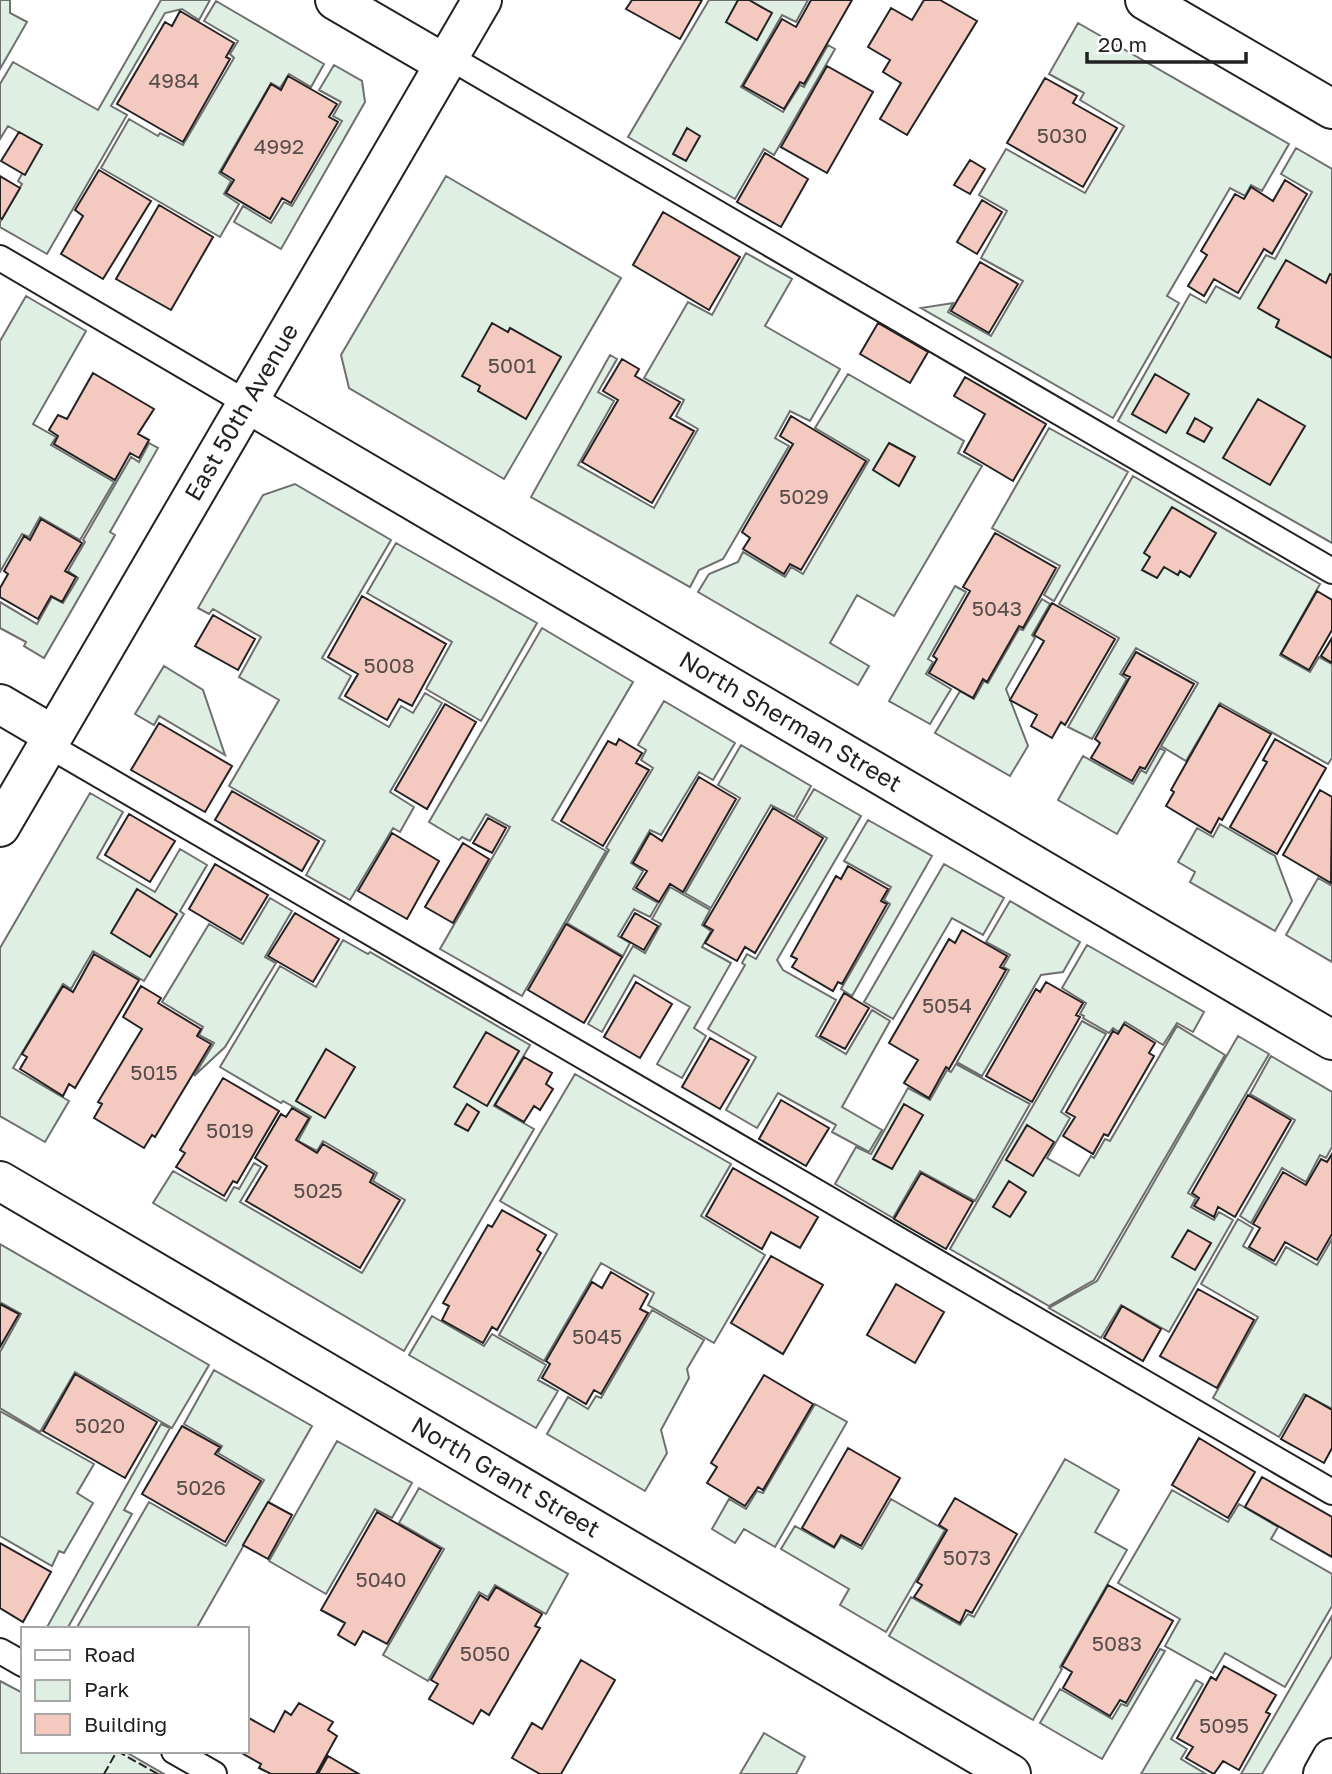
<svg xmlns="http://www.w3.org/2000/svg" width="1332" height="1774" viewBox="0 0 1332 1774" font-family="'Golos Text',sans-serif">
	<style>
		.green { fill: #e0efe3; stroke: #6f6f6f; stroke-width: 2 }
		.building { fill: #f3c9c0; stroke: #222; stroke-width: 2 }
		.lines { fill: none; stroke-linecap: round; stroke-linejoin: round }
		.service-casing { stroke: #222; stroke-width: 28 }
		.minor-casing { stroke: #222; stroke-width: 42 }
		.service { stroke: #fff; stroke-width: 24 }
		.minor { stroke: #fff; stroke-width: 38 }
		.fence { stroke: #222; stroke-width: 2; stroke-dasharray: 9 3.5; stroke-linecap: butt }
		.labels { text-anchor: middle; stroke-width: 5; stroke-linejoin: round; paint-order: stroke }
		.number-label { font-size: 21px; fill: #564c4a }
		.street-label { font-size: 24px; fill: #222; stroke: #fff }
	</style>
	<rect width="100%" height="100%" fill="#fff"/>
	<path class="green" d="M0,0H10V13L27,22L0,69Z
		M161,0H210L199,20L182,9L165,13L111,106L127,115L47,254L0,227V222L22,184L18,181L39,144L8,126L0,139V84L13,62L98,110Z
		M709,0H808L796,22L782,15L741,87L783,112L800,85L804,87L828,45L835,49L774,155L764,149L735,199L628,137Z
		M216,1L324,64L311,87L289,74L280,88L271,83L219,173L231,181L224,194L239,204L220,237L101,168L129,119L158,136L160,133L183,145L234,58L230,54L238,41L204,21Z
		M1078,23L1289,144L1262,191L1251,185L1245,196L1230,188L1167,296L1179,303L1113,418L921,308L953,303L948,312L991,336L1023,281L981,258L1007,211L979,195L1006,149L1085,193L1124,126L1080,100L1084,93L1049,74Z
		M334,65L362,81L365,102L281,249L234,222L243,206L271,223L284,202L292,206L342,121L333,116L341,102L319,90Z
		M1296,148L1332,169V543L1118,421L1190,294L1206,303L1216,286L1240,299L1266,255L1275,259L1312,192L1281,174Z
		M446,176L621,278L504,479L349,388L341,355Z
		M746,253L792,279L765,326L840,369L810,421L790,411L775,438L789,446L723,559L699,570L690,587L531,497L610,355L617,359L598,392L614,401L578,465L654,508L698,429L676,416L684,400L644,378L688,302L712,315Z
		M26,296L86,331L33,424L56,437L51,445L114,482L80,540L40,517L29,537L22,534L0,572V341Z
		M848,374L964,441L958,453L982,466L894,616L857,595L830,643L869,666L858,685L698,592L709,574L738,562L743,552L785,577L791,567L803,574L869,460L815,428Z
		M1049,428L1128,472L1054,601L1044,595L1060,566L992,528Z
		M149,443L158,448L110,532L115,535L44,658L24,646L26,642L0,628V602L37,624L52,597L63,603L78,578L68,571L85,542L83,540L131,457L139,462Z
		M1133,476L1320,584L1280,655L1310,672L1319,657L1332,664V758L1328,764L1220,703L1186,761L1161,746L1198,683L1136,648L1120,674L1127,679L1092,739L1068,727L1119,638L1059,604Z
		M295,484L391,540L322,658L351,676L339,698L389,727L401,706L413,713L425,693L442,703L390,792L414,807L400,832L393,828L350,900L306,875L325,841L229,786L279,700L239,677L261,637L213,609L209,614L198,608L263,495Z
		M396,543L537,623L481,721L426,689L452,642L367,593Z
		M955,586L966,592L928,659L933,662L926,674L951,689L930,724L889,701Z
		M1042,599L1050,604L1032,635L1035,638L1006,689L1028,746L1010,776L935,733L960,691L974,699L984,681L988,683L1019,629L1023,630Z
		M542,628L633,682L552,820L606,851L522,996L440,949L510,827L486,814L470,841L462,837L459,840L429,822Z
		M164,666L203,690L225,755L159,716L154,725L135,714Z
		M664,701L735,743L713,780L699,772L661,835L650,830L631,863L643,871L633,889L658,903L650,917L634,909L618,936L630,943L623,956L567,923L609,850L606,848L653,768L641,760L646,750L638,745Z
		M741,745L811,786L794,817L771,805L711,908L685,893L740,798L718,785Z
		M1160,748L1165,751L1117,834L1058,800L1083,756L1133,784L1141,770L1146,773Z
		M814,789L861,816L777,960L783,970L836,1000L816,1036L846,1054L872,1010L890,1021L842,1107L882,1130L869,1152L832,1132L836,1125L778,1093L757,1128L726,1110L756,1057L708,1029L745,965L742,963L747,954L756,959L827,838L796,819Z
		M90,793L123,812L97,858L155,892L180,849L207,865L180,911L184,914L144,981L93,951L71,989L63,984L13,1068L69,1101L45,1142L0,1116V948Z
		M868,820L932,856L852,996L841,989L890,904L884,900L891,887L844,861Z
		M1220,824L1275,856L1292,901L1275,931L1190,882L1195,872L1178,862L1197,828L1213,837Z
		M944,864L1004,898L983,935L952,918L893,1019L864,1002Z
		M1318,878L1332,886V962L1286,935Z
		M670,887L710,910L702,925L711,931L702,947L731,963L694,1028L706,1036L682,1078L657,1064L690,1007L634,975L602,1032L588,1024L633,946L645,953L661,924L652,919Z
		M270,898L292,911L265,957L276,963L225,1047L194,1076L214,1043L199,1035L203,1027L162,1002L209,924L243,944Z
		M1010,901L1080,942L1063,972L1041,975L982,1076L957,1062L1009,970L1003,967L1010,955L986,942Z
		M343,940L368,954L370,952L530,1045L494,1106L534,1129L404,1351L153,1203L173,1171L226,1201L234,1187L239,1189L254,1163L261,1167L240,1202L362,1273L405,1200L373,1181L377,1173L323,1141L317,1151L298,1141L311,1117L283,1101L281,1103L220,1067L280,966L316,987Z
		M1087,945L1204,1012L1193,1032L1177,1023L1163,1045L1125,1022L1119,1032L1113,1028L1109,1033L1083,1018L1084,1016L1080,1014L1086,1003L1062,988Z
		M1082,1021L1106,1034L1061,1112L1070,1118L1047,1158L1079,1176L1091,1156L1094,1158L1105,1139L1110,1141L1177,1026L1225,1055L1094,1280L1049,1306L950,1249Z
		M1238,1036L1269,1054L1188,1193L1196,1198L1191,1207L1214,1220L1219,1212L1233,1220L1169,1332L1121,1305L1101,1338L1049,1308L1097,1281Z
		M1271,1056L1332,1092V1147L1326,1158L1320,1155L1306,1182L1282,1168L1251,1223L1240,1216L1295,1120L1250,1094Z
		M956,1064L1030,1104L975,1201L920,1171L893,1218L835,1184L856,1147L871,1154L908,1088L930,1100L947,1070L951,1072Z
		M575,1074L731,1164L701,1216L765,1255L714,1343L648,1305L654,1293L601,1263L544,1361L499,1335L557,1234L500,1201Z
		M1238,1219L1253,1228L1243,1246L1276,1265L1286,1247L1317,1265L1332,1239V1409L1304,1394L1279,1437L1213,1398L1258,1317L1201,1284Z
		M0,1244L209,1365L172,1428L75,1372L40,1432L0,1408V1352L21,1314L0,1302Z
		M652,1310L704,1340L687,1369L689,1378L661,1430L667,1453L645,1491L547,1434L568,1397L588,1409L596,1396L601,1398Z
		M432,1316L484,1346L492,1334L546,1365L538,1380L558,1391L536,1428L409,1355Z
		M214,1370L312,1426L196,1629H76L149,1502L226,1546L264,1480L218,1453L222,1446L184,1424Z
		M815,1404L847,1422L775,1547L744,1529L735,1543L712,1529L729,1499L746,1509L757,1491L763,1493Z
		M0,1411L94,1464L77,1493L93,1503L64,1553L59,1551L52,1566L0,1536Z
		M161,1424L170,1428L124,1510L132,1514L67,1629H46Z
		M337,1441L412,1483L392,1518L375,1509L326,1594L269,1561Z
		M1065,1459L1119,1490L1095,1532L1127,1550L1060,1667L1062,1669L1033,1720L889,1636L911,1597L960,1625L968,1614L974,1617Z
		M419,1488L568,1574L546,1614L495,1585L488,1597L479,1592L428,1681L383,1655L444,1549L399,1523Z
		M1172,1490L1228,1522L1239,1504L1278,1527L1271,1539L1332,1574V1606L1285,1687L1225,1653L1213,1673L1165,1646L1180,1619L1118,1583Z
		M891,1499L945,1530L886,1632L840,1605L849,1589L781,1549L795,1526L834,1548L841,1537L862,1549Z
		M1332,1616V1656L1262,1774H1241Z
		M1160,1649L1165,1651L1102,1759L1040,1723L1060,1689L1112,1719L1121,1704L1127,1706Z
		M1196,1680L1203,1684L1171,1739L1187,1749L1181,1759L1206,1774H1141Z
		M0,1681L23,1693V1751H124L164,1774H0Z
		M764,1733L805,1757L796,1774H740Z"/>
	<path class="building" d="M632,0H702L680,39L626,9Z
		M738,0H749L772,13L757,40L726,22Z
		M811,0H852L804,84L800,82L784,109L743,86L782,19L796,27Z
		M924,0H940L977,21L907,135L880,119L901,83L883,72L890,60L868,47L891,8L912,20Z
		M180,11L234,43L226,57L230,59L183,142L117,104L165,22L172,26Z
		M827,66L873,92L827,173L781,147Z
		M288,76L337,104L329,117L338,122L291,203L282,198L270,219L226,193L234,180L221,172L271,84L281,90Z
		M1045,78L1077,96L1073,103L1117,128L1083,187L1007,143Z
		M687,128L700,136L686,161L673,154Z
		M19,132L42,145L25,175L1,161Z
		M765,153L808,179L781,227L737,202Z
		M970,160L985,169L970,194L954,185Z
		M99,170L151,201L103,279L61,254L83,216L75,210Z
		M0,176L20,188L2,219L0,218Z
		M1285,180L1307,194L1272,254L1264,249L1238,293L1214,279L1204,296L1188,286L1207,255L1201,251L1235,194L1244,199L1251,187L1273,201Z
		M982,200L1002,212L977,254L957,242Z
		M159,205L213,237L171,310L116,279Z
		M663,212L740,257L709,310L633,265Z
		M1286,260L1326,283L1330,274L1332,275V358L1276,327L1279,320L1258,308Z
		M980,262L1018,284L989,333L951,311Z
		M492,323L508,332L510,328L561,357L526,419L478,391L480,386L462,376Z
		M878,323L928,352L910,383L860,354Z
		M622,359L639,369L635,376L680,402L670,418L694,431L652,503L582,462L618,400L603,391Z
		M93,373L154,409L138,434L149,440L139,458L130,453L115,480L54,444L58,436L49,430L58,415L67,419Z
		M1155,374L1189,394L1166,433L1132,414Z
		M965,377L1046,424L1013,481L964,452L985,414L954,396Z
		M1258,399L1305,426L1270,485L1223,458Z
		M791,416L866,461L801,570L790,564L784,574L743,549L750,538L742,532L793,444L780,436Z
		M1195,418L1212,428L1204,442L1187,433Z
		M889,443L915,457L899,486L873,470Z
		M1172,507L1216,533L1190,577L1180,571L1178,575L1164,567L1157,578L1142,570L1150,557L1144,553Z
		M41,519L82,543L65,571L76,577L62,602L51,596L38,619L0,597V588L8,574L4,571L24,536L30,540Z
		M995,533L1056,568L1023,628L1019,626L987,682L983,679L973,698L929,673L937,659L933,656L970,591L963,587Z
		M1317,591L1332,600V630L1309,670L1281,654Z
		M362,596L446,644L412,706L399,699L387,720L345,696L358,674L328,657Z
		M1052,603L1115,639L1065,725L1061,722L1052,738L1031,726L1037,715L1010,700L1044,641L1034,635Z
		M213,615L255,639L238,670L195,646Z
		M1332,638V663L1321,656Z
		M1136,652L1194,684L1145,769L1140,767L1132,781L1091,758L1100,743L1095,739L1130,677L1123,674Z
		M445,704L476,722L427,809L395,790Z
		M1219,705L1271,734L1222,820L1219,818L1211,833L1166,806L1174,792L1171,790Z
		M159,723L232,766L205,812L131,770Z
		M619,739L642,753L636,763L649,770L603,846L561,821L608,741L616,745Z
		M1275,739L1326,768L1277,854L1230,827L1267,762L1263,760Z
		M699,777L736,799L683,892L670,884L659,902L636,888L647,871L633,863L650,833L662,841Z
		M1320,790L1332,797L1331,883L1283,855Z
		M232,791L319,841L302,871L215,820Z
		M773,808L823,838L755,953L745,947L737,961L705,943L713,930L704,925Z
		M129,814L175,841L150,882L105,855Z
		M488,818L506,828L492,853L473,843Z
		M392,833L439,861L407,919L358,891Z
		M463,843L489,859L453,923L425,907Z
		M215,864L268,895L241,940L189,909Z
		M848,866L888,889L881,901L887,904L842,984L838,982L833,991L792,967L797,959L791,956L836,876L841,879Z
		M137,889L177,914L150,957L111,933Z
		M295,913L339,939L313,982L268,956Z
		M635,913L658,926L644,950L621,937Z
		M566,924L622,957L584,1023L528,990Z
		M962,930L1007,956L1000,967L1006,970L949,1069L946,1067L929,1098L904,1083L918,1060L889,1043L949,939L955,943Z
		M94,954L139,980L75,1088L69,1084L63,1096L20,1069L27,1057L22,1054L63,986L73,992Z
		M636,982L672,1004L640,1058L604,1037Z
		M1046,982L1083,1003L1076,1015L1080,1017L1032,1102L986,1076L1036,989L1040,992Z
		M141,986L161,998L158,1003L201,1029L197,1036L211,1044L155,1137L152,1135L144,1148L94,1118L102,1104L98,1102L142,1029L123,1017Z
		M844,993L869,1008L845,1049L820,1036Z
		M1124,1024L1155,1043L1149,1053L1154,1056L1108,1136L1104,1134L1093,1154L1063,1136L1075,1117L1066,1112L1113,1031L1118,1034Z
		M486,1032L519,1051L487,1106L454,1087Z
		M710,1038L749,1060L720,1109L682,1087Z
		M326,1049L355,1067L325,1118L296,1101Z
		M524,1057L552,1073L546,1084L553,1089L540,1110L534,1106L524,1122L495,1105Z
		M223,1078L279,1111L237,1183L233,1181L224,1196L176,1167L185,1153L180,1150Z
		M1248,1095L1291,1120L1235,1217L1218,1207L1214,1217L1194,1206L1199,1198L1192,1193Z
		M781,1100L829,1128L806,1166L759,1139Z
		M467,1104L479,1112L468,1131L455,1124Z
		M904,1104L923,1115L892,1169L873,1159Z
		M292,1108L309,1118L296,1140L317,1153L323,1144L374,1174L370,1182L400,1200L360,1268L246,1201L267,1166L255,1158L281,1114L286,1117Z
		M1027,1125L1054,1142L1033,1176L1006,1160Z
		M1332,1154V1234L1317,1260L1285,1242L1274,1261L1249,1247L1260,1228L1253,1224L1283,1172L1306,1185L1321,1159L1327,1162Z
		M733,1168L818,1217L800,1248L771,1232L762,1249L706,1216Z
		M921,1173L973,1202L946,1249L894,1219Z
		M1009,1181L1026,1192L1010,1217L993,1207Z
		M502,1210L546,1235L537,1250L541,1253L497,1330L492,1327L483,1343L442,1320L449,1306L443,1303L488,1225L492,1227Z
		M1188,1230L1211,1243L1195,1270L1172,1257Z
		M771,1256L823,1285L783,1354L731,1323Z
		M611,1272L648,1294L640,1309L648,1313L601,1394L594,1390L586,1404L542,1378L550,1364L546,1361L592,1282L602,1288Z
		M896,1284L944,1312L915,1363L867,1335Z
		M1198,1289L1254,1320L1217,1388L1160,1356Z
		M0,1304L19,1314L0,1347Z
		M1122,1306L1161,1329L1143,1361L1104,1338Z
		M75,1374L157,1422L125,1478L43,1431Z
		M764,1375L813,1404L763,1490L758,1487L745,1506L707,1483L717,1467L711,1463Z
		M1306,1395L1332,1410V1448L1324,1463L1281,1439Z
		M182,1426L220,1447L215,1454L261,1481L225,1542L142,1494Z
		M1199,1438L1255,1472L1228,1518L1172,1485Z
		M848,1448L900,1478L861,1546L841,1535L834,1547L802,1528Z
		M1262,1477L1332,1517V1557L1245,1507Z
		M955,1498L1017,1534L972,1613L966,1610L960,1623L914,1597L922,1585L917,1582L947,1530L939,1525Z
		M268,1502L292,1515L268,1559L243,1545Z
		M377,1512L441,1549L387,1644L363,1631L355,1645L338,1635L345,1623L321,1610Z
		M0,1543L51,1572L23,1622L0,1608Z
		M1108,1585L1173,1621L1126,1703L1120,1700L1110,1716L1063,1688L1072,1672L1062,1666Z
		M496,1587L542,1614L535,1626L540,1628L489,1715L481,1710L473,1724L429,1699L438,1684L431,1680L480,1595L488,1600Z
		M581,1660L615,1680L561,1774H540L512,1758L532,1723L542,1729Z
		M1224,1666L1276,1695L1266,1712L1270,1714L1239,1770L1223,1761L1214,1774L1186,1758L1193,1747L1177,1738L1211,1677L1216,1680Z
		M299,1703L333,1722L328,1730L337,1736L316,1774H271L259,1768L261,1764L238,1751H247V1717L274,1732L285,1711L291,1715Z
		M328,1756L359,1774H318Z"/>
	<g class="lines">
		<defs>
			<path id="service" d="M449,57L1332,571
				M0,258L247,403
				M48,745L1332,1492
				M0,1651L23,1664
				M174,1751L214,1774"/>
			<g id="minor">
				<path d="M335,0L445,64"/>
				<path d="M1145,0L1332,109"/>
				<path id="s1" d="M247,403L1332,1040"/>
				<path d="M0,704L53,735"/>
				<path id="s2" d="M0,827L482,0"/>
				<path id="s3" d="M0,1181L1011,1774"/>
				<path d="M1323,1774L1332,1758"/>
			</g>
		</defs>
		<use href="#service" class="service-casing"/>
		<use href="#minor" class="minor-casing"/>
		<use href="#service" class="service"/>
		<use href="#minor" class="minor"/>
		<path class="fence" d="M117,1751L158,1774
			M104,1774L117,1751"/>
	</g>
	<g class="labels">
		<g class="number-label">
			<text x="174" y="88">4984</text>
			<text x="1062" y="143">5030</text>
			<text x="279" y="154">4992</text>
			<text x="512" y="373">5001</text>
			<text x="804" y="504">5029</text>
			<text x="997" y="616">5043</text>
			<text x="389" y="673">5008</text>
			<text x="947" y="1013">5054</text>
			<text x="154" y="1080">5015</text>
			<text x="230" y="1138">5019</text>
			<text x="318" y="1198">5025</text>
			<text x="597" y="1344">5045</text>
			<text x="100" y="1433">5020</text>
			<text x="201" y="1495">5026</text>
			<text x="967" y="1565">5073</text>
			<text x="381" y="1587">5040</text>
			<text x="1117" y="1651">5083</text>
			<text x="485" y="1661">5050</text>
			<text x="1224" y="1733">5095</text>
		</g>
		<g class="street-label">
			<text dy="8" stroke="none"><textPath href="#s2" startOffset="480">East 50th Avenue</textPath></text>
			<text dy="8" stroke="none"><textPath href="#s1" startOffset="630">North Sherman Street</textPath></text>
			<text dy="8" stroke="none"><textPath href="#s3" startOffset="586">North Grant Street</textPath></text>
		</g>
	</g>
	<rect x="21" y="1627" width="228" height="126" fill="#ffffff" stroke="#a7a7a7" stroke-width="2"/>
	<rect x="35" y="1650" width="35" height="10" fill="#ffffff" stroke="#a7a7a7" stroke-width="2"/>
	<text x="84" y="1662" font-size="21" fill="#222222">Road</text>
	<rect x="35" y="1680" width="35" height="21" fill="#e0efe3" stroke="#a7a7a7" stroke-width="2"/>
	<text x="84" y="1697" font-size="21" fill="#222222">Park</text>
	<rect x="35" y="1714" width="35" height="21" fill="#f3c9c0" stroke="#a7a7a7" stroke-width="2"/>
	<text x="84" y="1732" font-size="21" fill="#222222">Building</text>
	<path d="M1087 52v10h159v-10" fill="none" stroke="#222222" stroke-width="3.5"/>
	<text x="1098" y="52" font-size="21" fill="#222222" stroke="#ffffff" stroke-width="5" paint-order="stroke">20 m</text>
</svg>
